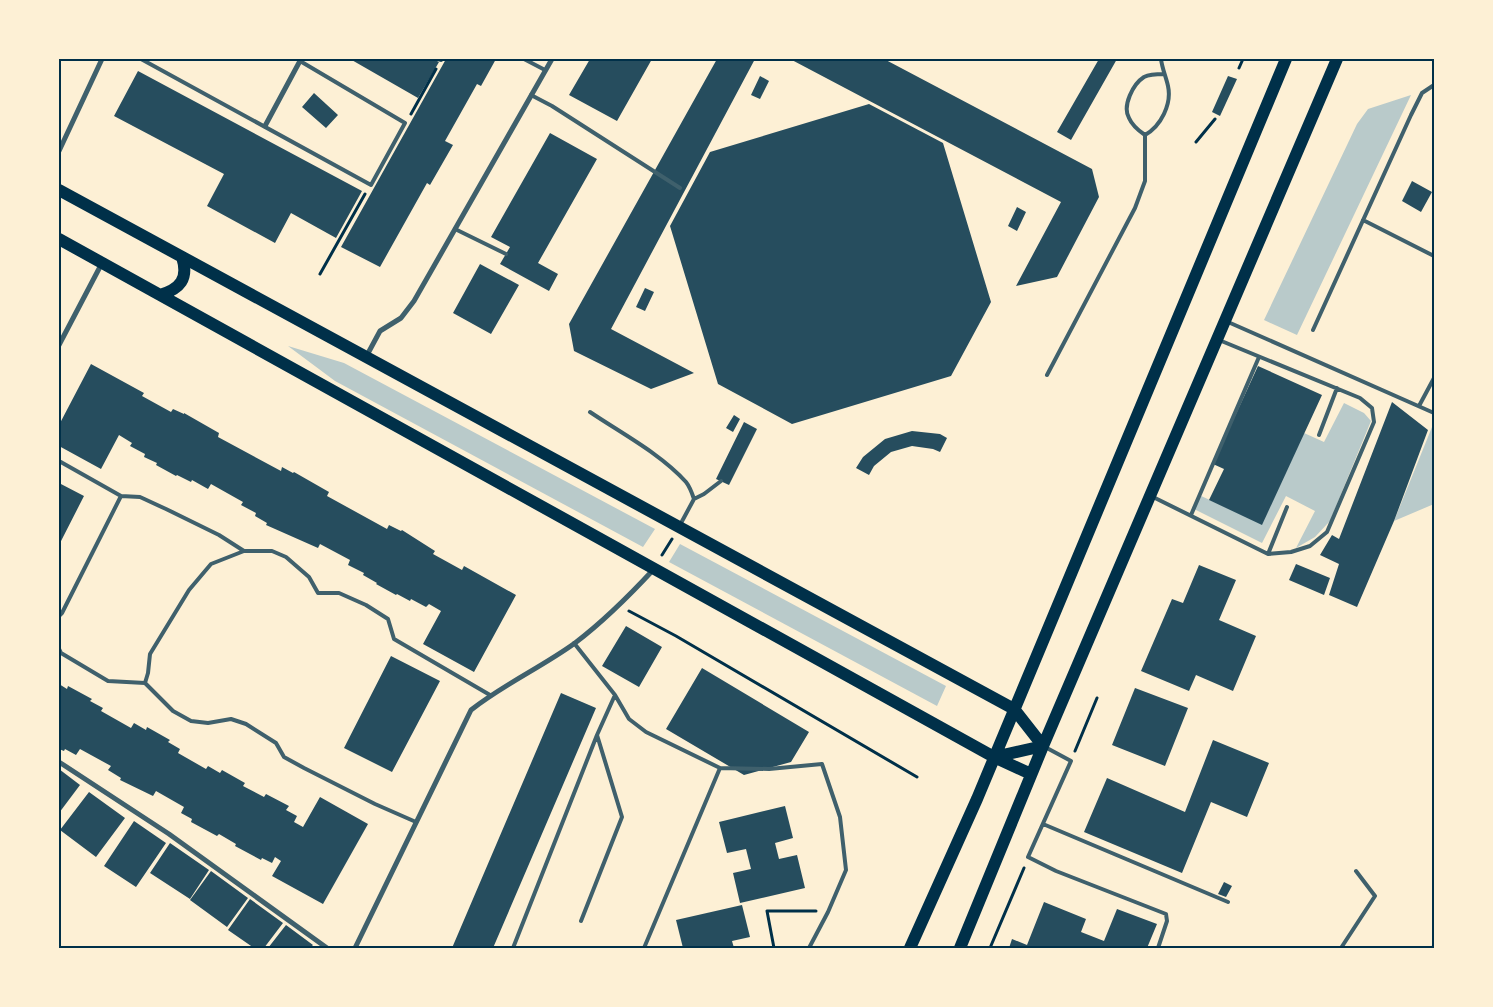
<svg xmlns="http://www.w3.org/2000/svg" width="1493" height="1007" viewBox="0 0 1493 1007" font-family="'Fira Sans Condensed',sans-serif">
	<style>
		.green { fill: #b9caca }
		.building { fill: #264d5e }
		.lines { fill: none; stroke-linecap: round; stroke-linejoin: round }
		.path { stroke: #003049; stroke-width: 3 }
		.service { stroke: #3f606c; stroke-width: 4 }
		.minor { stroke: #3f606c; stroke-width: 5 }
		.primary { stroke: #003049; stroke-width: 12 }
		.neatline { fill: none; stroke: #003049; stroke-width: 2 }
	</style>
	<rect width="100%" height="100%" fill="#fdf0d5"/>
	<path class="green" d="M1411,95L1297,335L1264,320L1357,124L1368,109Z
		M288,346L344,363L655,529L643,547L335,381Z
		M1344,403L1364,413L1371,421L1330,521L1315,537L1296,548L1315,511L1286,496L1262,543L1192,508L1199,495L1262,524L1304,433L1324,442Z
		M1432,427L1434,428V504L1394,521Z
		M680,544L946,686L937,706L669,562Z"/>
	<path class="building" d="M350,59H433L439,62L418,98Z
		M446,59H496L481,86L477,84L445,141L453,145L430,185L427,183L380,267L341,247Z
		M590,59H652L617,121L569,95Z
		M717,59H755L611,329L694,373L651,389L574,351L569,324Z
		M790,59H884L1092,169L1099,197L1057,277L1016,286L1061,202Z
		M1099,59H1117L1071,140L1057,132Z
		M138,71L362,191L336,238L291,213L275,243L207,206L224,174L114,116Z
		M760,76L769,81L760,99L751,95Z
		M1228,76L1237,79L1220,116L1212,112Z
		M314,93L338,115L326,128L302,107Z
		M869,104L943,143L991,302L951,376L792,424L718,384L670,226L710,152Z
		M550,133L597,159L538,263L558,274L549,291L500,264L510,247L491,237Z
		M1412,181L1432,192L1421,212L1402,201Z
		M1017,207L1026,212L1017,231L1008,226Z
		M480,264L519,285L491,334L453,313Z
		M645,288L654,292L645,311L636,307Z
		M91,364L144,393L142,396L171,412L173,409L184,414V413L219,433L218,437L281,471L282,467L293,473L294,472L329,492L327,496L387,529L389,525L401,531L402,530L435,551L433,554L462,570L464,566L516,595L474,672L423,644L441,611L429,604L426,607L411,599L410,601L397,594L396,595L376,584L377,583L363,575L364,573L348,565L350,560L320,544L318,548L266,525L267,523L255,516L256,513L241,505L243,502L211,484L208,489L192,480L191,482L177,475L176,476L156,465L157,463L144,457L145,454L130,446L132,443L119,435L101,469L59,446V425Z
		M1258,366L1322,395L1262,525L1209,500L1224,469L1213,464Z
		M1392,402L1428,430L1394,521L1357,607L1329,595L1339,564L1320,555L1332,535L1339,539Z
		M734,415L740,419L733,432L726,428Z
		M744,422L757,429L729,485L716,479Z
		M912,431L940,434L947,438L940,452L933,449L912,446L891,452L874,466L869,475L856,468L863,457L885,439Z
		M59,483L84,496L59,545Z
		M1296,564L1330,578L1324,595L1289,580Z
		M1199,565L1236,580L1219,620L1256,636L1233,691L1196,675L1189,691L1141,671L1172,599L1183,603Z
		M626,626L662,647L639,687L602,666Z
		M391,656L440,681L392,772L344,748Z
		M702,668L809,732L791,762L744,775L666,729Z
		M59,684L67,689L68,686L92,699L90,701L103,708L101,711L131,728L134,723L146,730L147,727L170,740L168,742L180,749L178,753L206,769L208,766L220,773L222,770L245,783L243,786L264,797L266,794L289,806L286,810L297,816L294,822L303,827L320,797L368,824L323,904L272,876L281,861L275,857L272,863L262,858L261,860L235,846L236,844L219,834L217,836L191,822L192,819L181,813L184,807L156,791L153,796L120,780L121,778L108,770L111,766L80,749L76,755L65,749L64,751L59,749Z
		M1135,688L1188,708L1165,766L1112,745Z
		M561,693L596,708L493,948H452Z
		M1213,740L1269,763L1247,817L1211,802L1182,873L1084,832L1107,778L1185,812Z
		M59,769L80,785L59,813Z
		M89,792L125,818L96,857L60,830Z
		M785,806L793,838L775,843L779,859L797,855L805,888L740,903L733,873L751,869L746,849L727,853L719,822Z
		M134,821L166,843L136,887L104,866Z
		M170,843L209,870L190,899L150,873Z
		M211,871L248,898L227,927L190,900Z
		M1224,882L1232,886L1226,897L1218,894Z
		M250,899L283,923L264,948H254L228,930Z
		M1044,902L1086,919L1081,932L1104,941L1117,909L1157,924L1147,948H1009L1012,939L1027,945Z
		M742,905L750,937L732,941L734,948H683L676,920Z
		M286,925L313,945L310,948H268Z"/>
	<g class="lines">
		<path class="path" d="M1239,68L1243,59
			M411,114L436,69
			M1196,142L1215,119
			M320,274L365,194
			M662,555L672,539
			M629,611L676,636L917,777
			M1075,751L1097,698
			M774,948L767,911H816
			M990,948L1024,868"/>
		<path class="service" d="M141,59L371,185L405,123L300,61
			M438,59L441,60L442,59
			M524,59L545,70
			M531,95L552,106L680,188
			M1145,135C1139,131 1132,125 1129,118C1122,106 1133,84 1144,77C1150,74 1157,74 1164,74
			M1145,135C1161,126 1172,104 1168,86C1166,77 1162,68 1161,59
			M1363,220L1434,256
			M455,229L506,254
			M1228,322L1434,413
			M1313,330L1411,115L1422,93L1434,85
			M1219,340L1360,398L1372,408L1374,422L1327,532L1310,546L1291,552L1268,554L1287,507
			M1047,375L1135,208L1145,181V135
			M1419,406L1434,378
			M590,412C621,433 661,454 686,482C690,487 692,493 694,499L680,525
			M1319,435L1337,388
			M59,461L121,496L140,497L166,509L219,535L244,551H272L286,557L309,577L318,593H339L366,605L388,619L394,639L490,695
			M1151,496L1268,554
			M694,499L704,494L721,481
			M1191,515L1259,357
			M59,616L62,613L121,496
			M574,643L615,695L629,719L646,732L720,768L644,948
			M59,649L61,653L108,681L145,683L173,711L191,721L208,723L231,719L246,724L276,743L284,757L304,768L375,804L416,822
			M145,683L148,673L150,654L189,590L211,564L244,551
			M1045,747L1071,761L1028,857L1056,871L1166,914L1167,921L1158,948
			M720,768L769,769L822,764L840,817L846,870L828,912L809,948
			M1043,824L1228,902
			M581,921L622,817L597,735L615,695
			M513,948L597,735
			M1341,948L1375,896L1356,871
			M1433,948L1434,946"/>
		<path class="minor" d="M265,126L301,59
			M59,151L102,59
			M59,345L102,263
			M366,357L380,331L401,318L414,301L552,59
			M59,762L169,834L327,948
			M355,948L471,710C504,684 542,667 575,643C604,621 629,596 654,569"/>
		<path class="primary" d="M59,190L1014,709L1043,746
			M59,239L994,757L1031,774
			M160,295C180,289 189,279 182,257
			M994,757L1043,746
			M910,948L977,799L1286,59
			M960,948L1043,746L1337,59"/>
	</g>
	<rect width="1493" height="1007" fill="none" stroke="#fdf0d5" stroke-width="120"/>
	<rect x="60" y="60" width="1373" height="887" class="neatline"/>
</svg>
